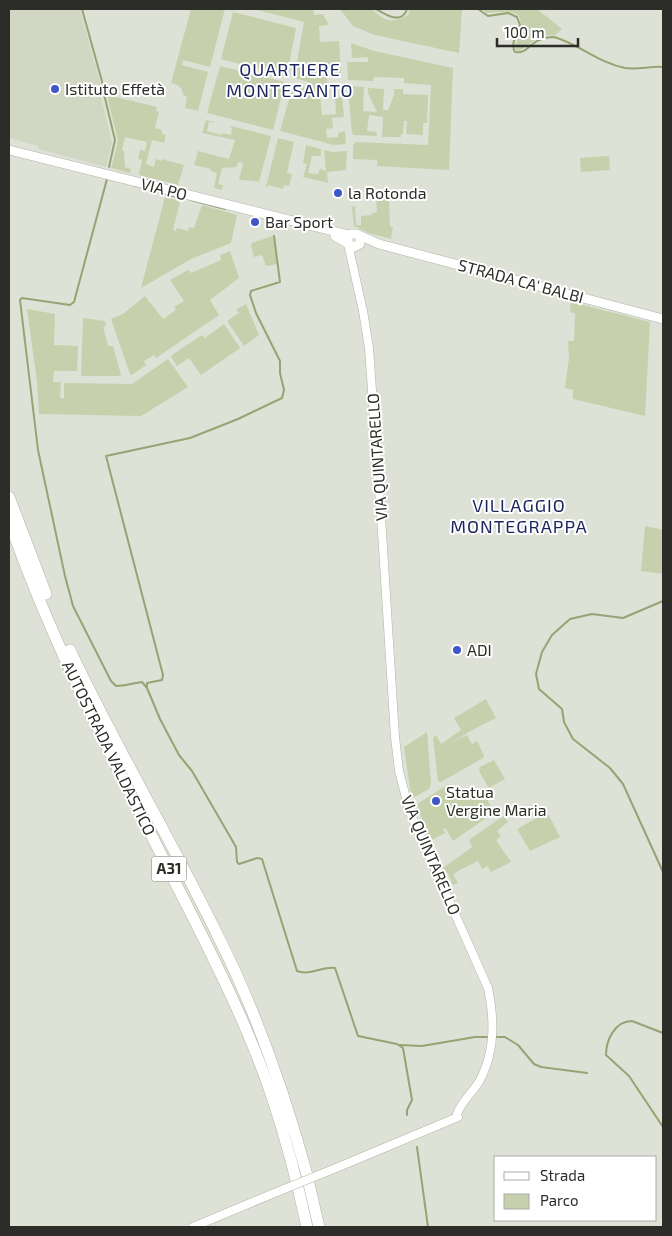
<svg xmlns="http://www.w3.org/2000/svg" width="672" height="1236" viewBox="0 0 672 1236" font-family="'Exo 2',sans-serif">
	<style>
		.built { fill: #d2d7c4 }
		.green { fill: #c6d0ad }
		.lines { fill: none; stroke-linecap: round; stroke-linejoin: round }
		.stream { stroke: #97a374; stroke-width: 2 }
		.tertiary-casing { stroke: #b0b4a8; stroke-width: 9 }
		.secondary-casing { stroke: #b0b4a8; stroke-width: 10 }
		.motorway-casing { stroke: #b0b4a8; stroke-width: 12 }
		.tertiary { stroke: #fff; stroke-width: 8 }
		.secondary { stroke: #fff; stroke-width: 9 }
		.motorway { stroke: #fff; stroke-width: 11 }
		.tertiary-bridge-casing { stroke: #b0b4a8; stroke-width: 9; stroke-linecap: butt }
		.tertiary-bridge { stroke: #fff; stroke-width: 8 }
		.poi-dot { fill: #3f56c9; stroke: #fff; stroke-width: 2 }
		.labels { text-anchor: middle; stroke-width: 4; stroke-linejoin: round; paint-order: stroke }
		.shield { fill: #fff; stroke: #6b6c68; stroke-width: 1 }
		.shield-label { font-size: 15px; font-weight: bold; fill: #2c2d28 }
		.poi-label { font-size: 16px; fill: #2c2d28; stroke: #fff; text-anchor: start }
		.street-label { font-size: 16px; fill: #2c2d28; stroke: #fff }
		.neighbourhood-label { font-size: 18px; letter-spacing: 1px; fill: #1a265e; stroke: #fff }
	</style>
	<rect width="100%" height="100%" fill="#dee1d5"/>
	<path class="built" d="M9,9H80L101,86L100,93L112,143L106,167L38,149V146L9,138Z"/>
	<path class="green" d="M191,9H225L210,67L183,60L182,65L208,72L198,111L185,108L187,97L183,95C183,87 178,85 171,83Z
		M254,9H313L314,15L323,14L329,25L319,26L320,42L339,41L341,73L334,74L333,67L321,68L322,77H327L328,93L320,94L322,115L336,114L335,98L342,97L344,117L332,118L333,128L326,129L327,138L338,137V133L345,131L346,144L334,145L280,131L293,85L307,88L309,82L294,78L304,22Z
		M340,9H372C386,22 391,24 408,15L410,9H462L459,53L375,35L353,26Z
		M482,9H537L562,29L555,35L541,36L519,51L516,50L515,47C527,10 521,11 486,13Z
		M233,12L296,28L287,76L221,59Z
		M351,43L374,51L453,68L449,170L377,166V160L353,159V145L356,142L428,145L431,85L404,83V78L374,77L373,81L348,80L347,62H368V57L352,58Z
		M220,66L285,82L273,130L207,113Z
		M351,86L364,87L363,111L377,112L368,93V88L384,89L383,110H388L394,95V89H403V94L428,95L427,123H423V135L406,134L407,121H404L403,134H401V137H382L383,117L369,115L367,131L376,132L377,136L354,135L352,133L348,90Z
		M107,95L157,107L156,111L159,112L155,128L162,130V134L166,135L164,143L152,140L146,164L154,167L156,159L162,161V159L184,165L178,185L139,175L142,160L138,159L140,150L145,151L147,142L125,137L122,150L124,151L125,167L131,169L130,173L111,168L118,141Z
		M206,120L214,122L213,123L209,122L207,131L221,135L222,133L231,135L232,128L230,127L231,126L271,136L259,182C252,180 245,181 239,180L243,163L238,162L237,167L222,168L218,184L223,185L222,190L214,188L217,173L211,171V169L194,165L198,151L229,159L235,140L202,133Z
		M278,138L294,142L287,173L292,174L289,186L284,185L283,189L268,185L267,188L266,187Z
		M306,145L321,149V156H312L308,173L318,174L320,169L326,171L324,150L332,152L347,151L346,170L327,172L328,183L303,177L307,164L303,163Z
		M609,156L610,170L581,172L580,158Z
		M389,194L390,227H393L391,239L369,233L354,226L352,207L355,206L356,225H361V216L372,215V213L377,212L376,197H367V195Z
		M165,197L179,201L180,202L173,230L176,231L177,228L188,231L189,227L194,228L202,205L237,215L231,243L191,259L141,288Z
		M273,236L277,264L266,266L262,255L254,257L251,246L252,243Z
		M230,251L239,278L210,300L219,315L156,358L154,355L144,361L146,365L132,375L130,374L111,319L123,314L145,296L163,319L176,310L174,307L184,301L170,280L188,270L191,273L221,260L220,255Z
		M571,302L650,322L645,416L573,399V390L565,388L569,358L568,341H574L575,313H572L570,310Z
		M246,304L259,335L244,346L227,321L239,313L236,310Z
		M27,309L55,314L54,345L78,346L77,371H54L53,382H61L60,398H64V383L132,384L168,359L188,387L141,416L39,414L37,382Z
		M83,318L105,321L106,326L103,327L108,346H113L121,375L119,376H81Z
		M224,324L240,348L201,375L189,358L177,366L171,357L172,355L202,335L205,338Z
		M645,526L663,530V574L641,571Z
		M486,699L496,718L476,728L452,742L467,735L472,744L477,741L484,755L483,758L441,782L438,781L433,738L436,735L441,744L461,730L454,718Z
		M427,732L431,784L429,789L415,797L411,795L404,747Z
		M494,760L505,779L489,788L479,771L480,767Z
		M449,784L459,800L481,788L493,810L492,814L453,841L445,828L443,829L445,833L430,841L417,804Z
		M547,812L560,837L530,851L517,829Z
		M503,816L508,822L497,831L501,836L496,840L511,862L491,872L487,866L482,869L478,861L458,871L453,875L458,883L453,885L448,873L444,872L443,868L472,847L469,840Z"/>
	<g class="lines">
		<path class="stream" d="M82,9L103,85
			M376,9C386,15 402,25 407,9
			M478,9L488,16L508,13L517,17L520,25C517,33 510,45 515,52C525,54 530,45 537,41C543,38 548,37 554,37C579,44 599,63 625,68C638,70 650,66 663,67
			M104,94L115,140L109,167
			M107,179L74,302L70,305L22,298L20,300L38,450L65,576L73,606L111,681L116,686C126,686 133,683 142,682L147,688L160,719L179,755L192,771L232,840L236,847L237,862L239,864L257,858L262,859L297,971C310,976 323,966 335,968L358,1036L397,1044L403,1048L412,1100L407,1110V1115
			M133,185L177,197
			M191,200L225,209
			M663,601L623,618L592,614L570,619L552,635L542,652L536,674L539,689L562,709L564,722L573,739L610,768L623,784L663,872
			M147,688V683L162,680L163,675L106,456L190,438L238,419L282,398L284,390L280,373V361L256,313L250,295L251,291L280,282L274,236
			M663,1033L632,1021C615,1021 606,1040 606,1055L629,1076L663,1127
			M494,1037H505L518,1045L534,1064L541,1067L587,1073
			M400,1045L422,1046L475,1037H489
			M417,1147L428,1227"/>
		<defs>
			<path id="tertiary" d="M336,1168L458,1117L457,1114C461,1102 472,1093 479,1082C495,1053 495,1020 488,988L410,813L399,771L395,737L382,532L369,348L363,311L348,244
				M193,1227L272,1194"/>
			<path id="secondary" d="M9,150L349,235
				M359,235L379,244L663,319
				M335,236L354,247L360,244V237L357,234H351L348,237V243"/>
			<path id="motorway" d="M9,497L46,594
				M9,520C53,648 118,768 178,888C213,957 249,1027 273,1100C287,1142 298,1185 307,1227
				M70,650C116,748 172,841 219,938C257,1014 285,1094 307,1175
				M309,1184L319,1227"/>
		</defs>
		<use href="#tertiary" class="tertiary-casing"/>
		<use href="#secondary" class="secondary-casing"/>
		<use href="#motorway" class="motorway-casing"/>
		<use href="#tertiary" class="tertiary"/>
		<use href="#secondary" class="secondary"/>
		<use href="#motorway" class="motorway"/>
		<defs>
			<path id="tertiary-bridge" d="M272,1194L336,1168"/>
		</defs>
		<use href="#tertiary-bridge" class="tertiary-bridge-casing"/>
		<use href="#tertiary-bridge" class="tertiary-bridge"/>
	</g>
	<g class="poi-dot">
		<circle cx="55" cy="89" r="5"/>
		<circle cx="338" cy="193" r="5"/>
		<circle cx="255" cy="222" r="5"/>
		<circle cx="457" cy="650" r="5"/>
		<circle cx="436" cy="801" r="5"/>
	</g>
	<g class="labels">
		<rect class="shield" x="151.5" y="856.5" width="35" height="25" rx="4"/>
		<g class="shield-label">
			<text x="169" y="874">A31</text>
		</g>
		<g class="poi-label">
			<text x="65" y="95">Istituto Effetà</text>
			<text x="348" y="199">la Rotonda</text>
			<text x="265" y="228">Bar Sport</text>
			<text x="467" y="656">ADI</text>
			<text x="446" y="798">Statua<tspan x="446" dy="18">Vergine Maria</tspan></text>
		</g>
		<g class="street-label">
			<text transform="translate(164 189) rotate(14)" y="6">VIA PO</text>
			<text transform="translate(521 281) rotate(15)" y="6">STRADA CA' BALBI</text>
			<text transform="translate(377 457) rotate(-94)" y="6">VIA QUINTARELLO</text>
			<text transform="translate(109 748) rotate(64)" y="6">AUTOSTRADA VALDASTICO</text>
			<text transform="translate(431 855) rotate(67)" y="6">VIA QUINTARELLO</text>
		</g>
		<g class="neighbourhood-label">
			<text x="290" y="76">QUARTIERE<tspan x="290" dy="21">MONTESANTO</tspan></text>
			<text x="519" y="512">VILLAGGIO<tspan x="519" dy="21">MONTEGRAPPA</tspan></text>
		</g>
	</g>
	<rect width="672" height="1236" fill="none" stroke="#2c2d28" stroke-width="20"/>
	<rect x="494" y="1156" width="162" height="65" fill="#ffffff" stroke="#ababa9"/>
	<rect x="504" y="1172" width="25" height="8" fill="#ffffff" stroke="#ababa9"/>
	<text x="540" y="1181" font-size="15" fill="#2c2d28">Strada</text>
	<rect x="504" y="1194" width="25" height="15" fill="#c6d0ad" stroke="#ababa9"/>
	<text x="540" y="1206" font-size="15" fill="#2c2d28">Parco</text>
	<path d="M497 38v8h81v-8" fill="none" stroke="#2c2d28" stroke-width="2.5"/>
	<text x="504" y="38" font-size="15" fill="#2c2d28" stroke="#ffffff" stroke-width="4" paint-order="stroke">100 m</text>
</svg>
